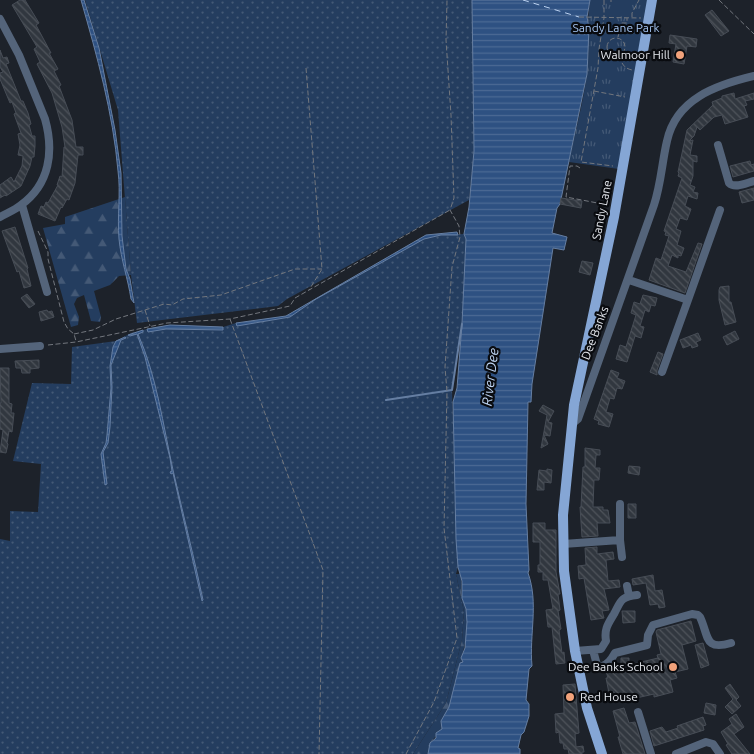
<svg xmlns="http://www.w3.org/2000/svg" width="754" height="754" viewBox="0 0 754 754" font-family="Ubuntu,sans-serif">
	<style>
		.grass { fill: url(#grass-dots) }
		.forest { fill: url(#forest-firs) }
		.park { fill: url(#park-tufts) }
		.water { fill: url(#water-rules); stroke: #657ea2 }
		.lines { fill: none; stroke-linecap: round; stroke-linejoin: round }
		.stream { stroke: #657ea2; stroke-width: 2 }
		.ferry { stroke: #bdd3f1; stroke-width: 1; stroke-dasharray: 6 5; stroke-linecap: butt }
		.building { fill: url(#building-back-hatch); stroke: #474d56 }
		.path { stroke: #73777e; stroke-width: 1; stroke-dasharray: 5 2.5; stroke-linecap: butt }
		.minor { stroke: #54647a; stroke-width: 8 }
		.major { stroke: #85a6d5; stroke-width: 10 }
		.poi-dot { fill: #f1a27b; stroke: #090b0f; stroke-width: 2 }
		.labels { text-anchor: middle; stroke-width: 4.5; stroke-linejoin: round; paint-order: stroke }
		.park-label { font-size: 12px; fill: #a4c4f1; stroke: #090b0f }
		.poi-label { font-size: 12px; fill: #e5e8ee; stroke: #090b0f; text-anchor: end }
		.street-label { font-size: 12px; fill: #e5e8ee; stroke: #090b0f }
		.water-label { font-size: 14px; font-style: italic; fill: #bdd3f1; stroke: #090b0f }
	</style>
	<defs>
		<pattern id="grass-dots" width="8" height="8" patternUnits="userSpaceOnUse" patternTransform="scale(1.25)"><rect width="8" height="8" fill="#243d5f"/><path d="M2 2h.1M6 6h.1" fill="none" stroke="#445976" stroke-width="1.8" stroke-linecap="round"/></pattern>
		<pattern id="forest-firs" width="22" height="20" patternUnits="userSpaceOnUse" patternTransform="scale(1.25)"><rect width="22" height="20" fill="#243d5f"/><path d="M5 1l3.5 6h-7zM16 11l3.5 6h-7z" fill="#445976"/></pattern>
		<pattern id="park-tufts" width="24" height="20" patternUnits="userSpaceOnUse" patternTransform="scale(1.25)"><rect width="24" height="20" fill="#243d5f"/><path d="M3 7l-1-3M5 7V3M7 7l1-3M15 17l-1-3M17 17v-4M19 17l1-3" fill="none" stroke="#445976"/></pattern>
		<pattern id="water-rules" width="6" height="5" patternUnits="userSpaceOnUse" patternTransform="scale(1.25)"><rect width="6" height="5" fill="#2e5182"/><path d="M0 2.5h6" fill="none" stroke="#4c6a94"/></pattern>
		<pattern id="building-back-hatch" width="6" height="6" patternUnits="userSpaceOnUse" patternTransform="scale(1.25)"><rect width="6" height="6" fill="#31373f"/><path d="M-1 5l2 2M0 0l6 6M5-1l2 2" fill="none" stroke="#4f545b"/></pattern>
	</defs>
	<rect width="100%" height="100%" fill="#1d222a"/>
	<path class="grass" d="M85,0H472L474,151L469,200L287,299L278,306L137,323L131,275L118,110Z
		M464,234L466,239L462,324L452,390L458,567L456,574L464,612L462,640L446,703L413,754H0V539L10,541V511L38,512L41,464L13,461L32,383L71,384L72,347L116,341L131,333L155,327L170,325L223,327L236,323H256L290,317L316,299L424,239L441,235Z"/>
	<path class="forest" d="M125,197L131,275L119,276L110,285L94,291L101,317L100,322L91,321L84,295L77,298L74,304L79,317L78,325L71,327L43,228L65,224V217Z
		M456,574H460C463,583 460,589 462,598C463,602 465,606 466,610C469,625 466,643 461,658L463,662L454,684V690L449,707L441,723L442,729L430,743L428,754H413L446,703L462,640L464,612Z"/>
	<path class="park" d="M590,0H648L619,169L569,162C575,133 583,103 587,74C590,49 586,24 590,0Z"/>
	<path class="water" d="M81,0H84L99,48L115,130L121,173L122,236L126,269L130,279L134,303L131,299C128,279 121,260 119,239C117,216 121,193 118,171C113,113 97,56 81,0Z
		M472,0H590L587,17L589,28L587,74L560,204L557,208L552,233L567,237L564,250L553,248L532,384L531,402H528L526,504L529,570L528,573C539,603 529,635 532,666L529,669L526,700L529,704V716L524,732L521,735L518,748L520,749V754H428L430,743L436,738V733L442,729L441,721L449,707L460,663L463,662L461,658L465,648L467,622L466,609L462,598V581L458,567L456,539L453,402L457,388L462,324L466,239L464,234L469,207L474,151Z
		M457,232L458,235H441L424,239L316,299L290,317L237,326L236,323L286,316L426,235Z
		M170,325L223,327V330L166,329L148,332L147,329Z
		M143,330V332L138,334C157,377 163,425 173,470C183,514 194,557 203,600L202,601L173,473L171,474L170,472L172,471L170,458L145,357L137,334L130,336L128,335Z
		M125,337L126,338L121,340L111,365L112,387L110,427L108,443L103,452L107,484L105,485L101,454L106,443L107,435L111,388L110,366L113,347L116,341Z"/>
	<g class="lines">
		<path class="stream" d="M386,400L452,390L462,324"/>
		<path class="ferry" d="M523,0L579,17"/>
	</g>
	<path class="building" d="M20,0H25L39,23L36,25L51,53H49L58,69L54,71L61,85L59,86L72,120L76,147H83V155H78L75,183L69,200L67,199L62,208L61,207L55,221L38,214L41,206L44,207L46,202L48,203L58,185H57L60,176L62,177L64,147H65L62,127L52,93L37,64L40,62L34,49L37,47L12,5Z
		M712,10L729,31L721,36L705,15Z
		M670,35L697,39L696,47L687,46L684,64L673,62L676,44L669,43Z
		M0,50L3,58L7,57L9,63L6,64L21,101H23L28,113L31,124L29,125L32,136H35V146L34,157H32L30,166L21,186L6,196L5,195L0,198V185L11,177L14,182L22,166L23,156L18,155L20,145L18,134L21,133L14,114L16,113L12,102L10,103L0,79V73L3,72L0,67Z
		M734,93L735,99L754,93V99L745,101L747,105L744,106L748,117L725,124L722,115L714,117L700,130L697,127L694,136L689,141L693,140L690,155L697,156V162L693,161V176L690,185L695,187L693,192L698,193L697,199L688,196L685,206L691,209L687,220L680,218L676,229L681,231L677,245L684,248L681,256L678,255V258L672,255L668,266L686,272L698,243L702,244L685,293L649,280L656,258L661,260L669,236L665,235L666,232L664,231L682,178L678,176L679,173L678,172L687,130L713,105L712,102L722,98V96Z
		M750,161L751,165L754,164V171L733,177L730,166Z
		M754,188V200L742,203L739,192Z
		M561,198L582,201L581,208L560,204Z
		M15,227L28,268L27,269L31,286L24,288L19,271L17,272L2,231Z
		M582,261L593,263L590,275L579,272Z
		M729,286V302H731L736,322L725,325L719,300V290L720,287Z
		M27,294L35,304L29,308L21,298Z
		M643,295L657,298L655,306L651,305L649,312L645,310L640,326L644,327L641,338L635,336L627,362L616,359L620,345L626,347L636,315L631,313L634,302L640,304Z
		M47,310L48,312L52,311L54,317L41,321L39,312Z
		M735,331L739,339L727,345L723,337Z
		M698,333L701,340L696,342L698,346L692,348L691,345L683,348L680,340Z
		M658,352L663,354L657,370V375L650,372Z
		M39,360V368L30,369V373H22L21,368H16L15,361Z
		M0,368H9V403L12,404L11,413H14L12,432L9,431L7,443L8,444L6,453L0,452L3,430L0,429V403H1Z
		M611,370L619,373L617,378L625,381L622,389L617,388L614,399L610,398L606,412L613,414L609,427L598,424L599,421L594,419Z
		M543,405L554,411L548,422L552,423L550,436L544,435L548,444L541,448L547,415L539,411Z
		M585,448L600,450V455H596L595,468H600L599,480H594L593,507H603V510H608L610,523H597L598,536L582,537L580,507H581L583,467H585Z
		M629,466L640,467L639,475L628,473Z
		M547,469L552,470L551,483L544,482V490H537L539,470L547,471Z
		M628,504H636V518H628Z
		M533,523H545V530H556V572L560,594H558L560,610L558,611L561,629L559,630L562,653L564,652L565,663L556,664L552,627H548L546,610L553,609L548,580H543V572H538V565H540V542H533Z
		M597,547V554L613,552L614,559L606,560L608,581L619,580L620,587L604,589L609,610L602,611L604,618L591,620L584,578L579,579L578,566L586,565L585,548Z
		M653,575L655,591L662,590L665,607L659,608L658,604L650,605L646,583L633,585L632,579Z
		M622,611H635V622L623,623Z
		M691,621L696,641L682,645L688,669L675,672L677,678L670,680L673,692L654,697V694L623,701L622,697L615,698L614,692L609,693L606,678H608L606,671L621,665V658H629V665L658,658L657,655L661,654L656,632L657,630Z
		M703,643L709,665L701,668L695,645Z
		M575,684L579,733L575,734L576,747L583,746L584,752H582V754H569L568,749H564L563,743H560L559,732L556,733L555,714L564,713L563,685Z
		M730,684L739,697L736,700L741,706L732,714L725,707L733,699L725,688Z
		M706,703L716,705L715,715L704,713Z
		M624,708L629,723L635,722L645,754H623L618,737H620L613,711Z
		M736,714L744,727L734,734L750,754H732L726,745L728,744L721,732L732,724L729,719Z
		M703,717L706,725L703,726L704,730L654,746L650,731L662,727L666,732L678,728L677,726Z"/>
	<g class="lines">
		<path class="path" d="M604,0V18L599,49L598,68L581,162L613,166
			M611,0V2
			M719,0L754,34
			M579,17L641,18
			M632,17V13L639,0
			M618,37L621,23H627V18
			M607 47a9 9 0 1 1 18 0a9 9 0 1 1-18 0Z
			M619,56C622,63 623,68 632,70
			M306,68L322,269L309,290
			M594,91L625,97
			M580,168L577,166H570L566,197L608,205
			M38,231L48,252V259L64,322L68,329L74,334L76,341
			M145,310L150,326
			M230,319L323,570L319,754
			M74,334L93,330L116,319L145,310L164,304L172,305L183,299L221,295L295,269H322
			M48,345L76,342L167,323L230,319L290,306L295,298L450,210
			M406,754L434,702L457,638L444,528L447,392L445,367L452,267L460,237L459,226L450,210L454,198L451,115L446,40L447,0"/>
		<path class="minor" d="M0,19L19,55L45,119C54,151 50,184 21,205C15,210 7,213 0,217
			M718,145L729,183C735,189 746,183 754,181
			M22,205L47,292
			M629,280L688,300L662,372
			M688,300L720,210
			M0,349L40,346
			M572,424L578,419L654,205C661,184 662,162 667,141C676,99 716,85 754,76
			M620,540L622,557
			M563,544L620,540V504
			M627,586L629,596
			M593,650L597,665L601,667C608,664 611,660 615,653L647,645L648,635L653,625L692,614L698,615L700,617C709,636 704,651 731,643
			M575,651L601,649L606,641C604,629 608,624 614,614C621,601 620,597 637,595
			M638,712L651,754
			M676,754L706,742L713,744L720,754"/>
		<path class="major" d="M602,754L587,708L575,651L564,571L563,515L574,405L614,217L652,0"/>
	</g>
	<g class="poi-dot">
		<circle cx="680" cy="55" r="5"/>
		<circle cx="673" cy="667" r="5"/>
		<circle cx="570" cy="697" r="5"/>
	</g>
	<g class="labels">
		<g class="park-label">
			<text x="616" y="32">Sandy Lane Park</text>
		</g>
		<g class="poi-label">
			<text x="670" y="59">Walmoor Hill</text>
			<text x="663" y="671">Dee Banks School</text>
			<text x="580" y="701" text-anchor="start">Red House</text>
		</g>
		<g class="street-label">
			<text transform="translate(602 210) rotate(-79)" y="4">Sandy Lane</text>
			<text transform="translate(595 333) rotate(-69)" y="4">Dee Banks</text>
		</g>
		<g class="water-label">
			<text transform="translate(490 377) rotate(-83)" y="5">River Dee</text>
		</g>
	</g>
</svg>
